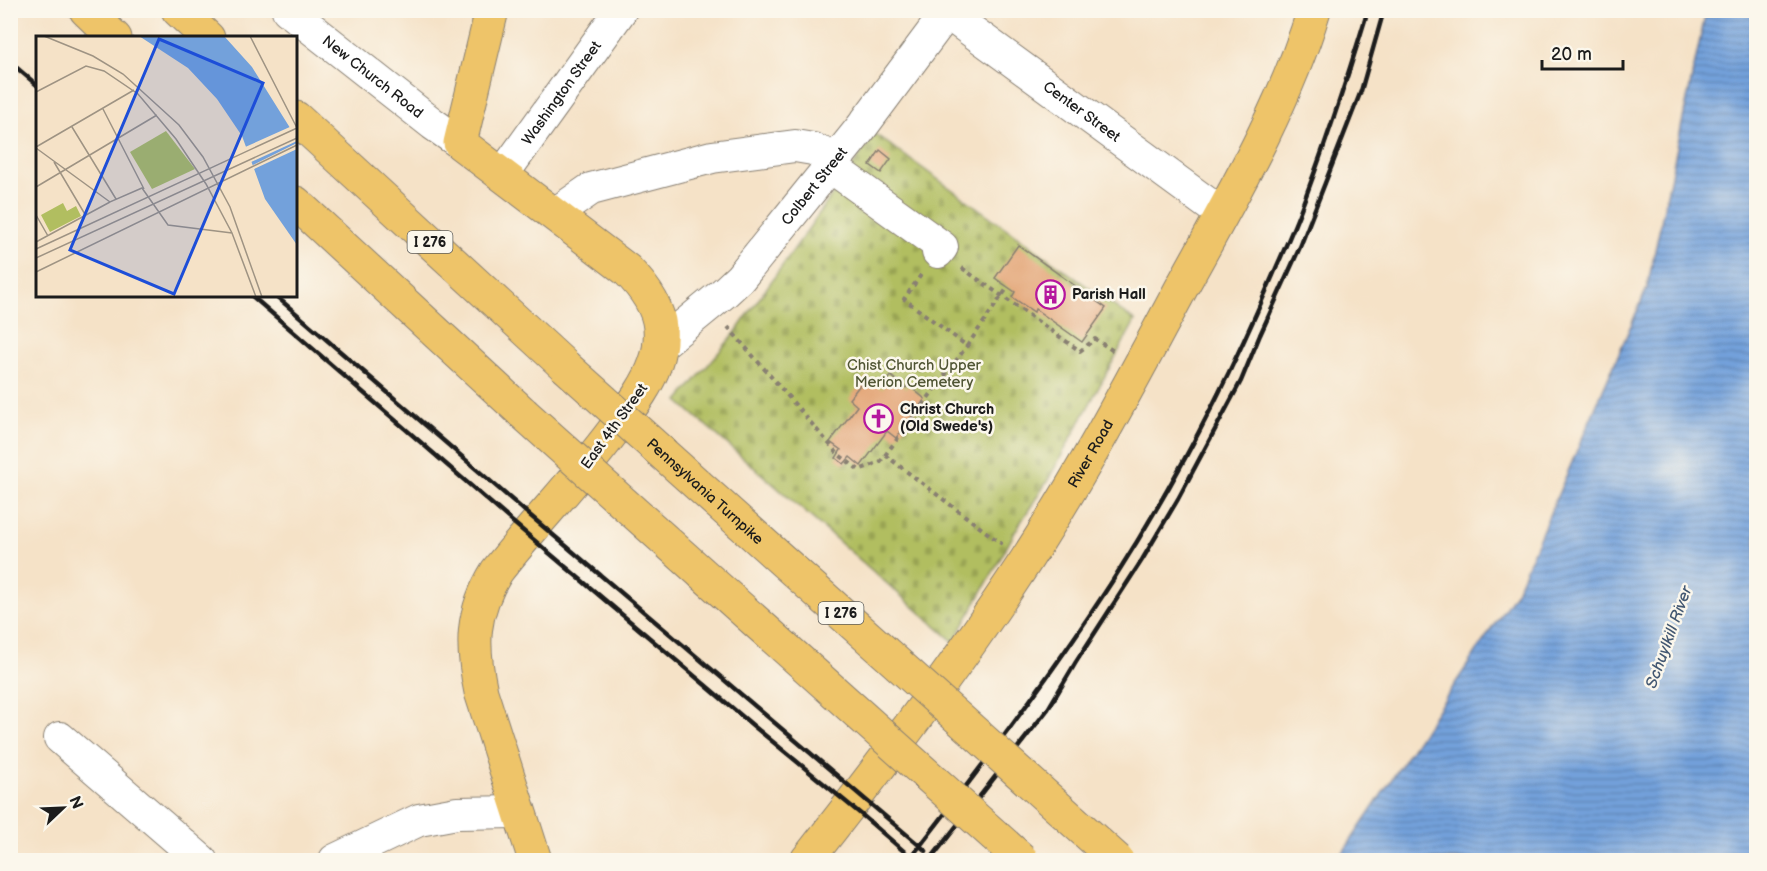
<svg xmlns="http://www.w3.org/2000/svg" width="1767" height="871" viewBox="0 0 1767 871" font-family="'Balsamiq Sans',sans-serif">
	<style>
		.cemetery { fill: url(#cemetery-stones); stroke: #666d3e; stroke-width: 1.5 }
		.water { fill: url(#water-rules); stroke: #485e7c; stroke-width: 1.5 }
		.building { fill: #e2a06f }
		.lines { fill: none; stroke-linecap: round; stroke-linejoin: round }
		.minor-casing { stroke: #887f72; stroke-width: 34 }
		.major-casing { stroke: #887f72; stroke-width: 35 }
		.highway-casing { stroke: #887f72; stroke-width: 35 }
		.path { stroke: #887f72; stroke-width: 4; stroke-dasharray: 4.5 4.5; stroke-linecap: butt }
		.minor { stroke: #fff; stroke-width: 32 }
		.major { stroke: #eec469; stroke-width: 33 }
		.highway { stroke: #eec469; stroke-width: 33 }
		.rail { stroke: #1c1c1c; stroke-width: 4.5 }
		.highway-bridge-casing { stroke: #887f72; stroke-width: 35; stroke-linecap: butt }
		.highway-bridge { stroke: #eec469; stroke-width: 33 }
		.labels { text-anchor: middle; stroke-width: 5; stroke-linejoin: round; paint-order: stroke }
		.shield { fill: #fbf7ec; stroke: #5f5e5a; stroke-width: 1.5 }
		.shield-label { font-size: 14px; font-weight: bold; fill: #1c1c1c }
		.street-label { font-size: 15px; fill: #1c1c1c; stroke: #fbf7ec }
		.poi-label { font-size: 15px; font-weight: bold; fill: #1c1c1c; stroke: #fbf7ec; text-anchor: start }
		.park-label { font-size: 15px; fill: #505534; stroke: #fbf7ec }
		.water-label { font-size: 16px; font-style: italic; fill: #435872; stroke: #fbf7ec }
		.inset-road { fill: none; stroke: #9e9383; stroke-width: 1.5 }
		.view { fill: #1d4ed8; fill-opacity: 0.15; stroke: #1d4ed8; stroke-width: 3 }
		.inset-edge { fill: none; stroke: #1c1c1c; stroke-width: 3 }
	</style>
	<defs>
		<pattern id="cemetery-stones" width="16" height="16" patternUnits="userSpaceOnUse" patternTransform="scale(1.5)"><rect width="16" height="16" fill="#b1be60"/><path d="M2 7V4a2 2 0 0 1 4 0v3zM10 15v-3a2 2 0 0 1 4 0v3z" fill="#98a353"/></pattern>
		<pattern id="water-rules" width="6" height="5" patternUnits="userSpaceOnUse" patternTransform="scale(1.5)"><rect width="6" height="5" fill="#73a1db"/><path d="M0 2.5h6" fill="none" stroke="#5e82b1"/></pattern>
	</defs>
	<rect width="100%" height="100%" fill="#fbf7ec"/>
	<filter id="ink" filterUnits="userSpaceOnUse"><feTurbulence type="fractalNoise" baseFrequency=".0167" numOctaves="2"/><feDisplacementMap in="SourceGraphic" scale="12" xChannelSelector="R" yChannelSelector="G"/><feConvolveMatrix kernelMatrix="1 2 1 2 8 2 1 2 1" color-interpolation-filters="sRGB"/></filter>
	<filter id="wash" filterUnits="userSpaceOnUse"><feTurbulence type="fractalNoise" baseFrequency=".008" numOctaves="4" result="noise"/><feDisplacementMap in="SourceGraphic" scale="24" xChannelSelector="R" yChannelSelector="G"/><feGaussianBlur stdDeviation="1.35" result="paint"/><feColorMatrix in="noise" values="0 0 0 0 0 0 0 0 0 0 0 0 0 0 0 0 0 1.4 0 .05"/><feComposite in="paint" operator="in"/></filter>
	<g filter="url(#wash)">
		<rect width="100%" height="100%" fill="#f5e2c7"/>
		<path class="cemetery" d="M875,134L1135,321L1048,480L1019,525L954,642L678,401L735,333Z"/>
		<path class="water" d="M1706,11H1756V860H1338L1516,592L1647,288Z"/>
		<g id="blocks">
			<path class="building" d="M880,150L891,159L881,173L870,165Z
				M1018,245L1106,308L1082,342L1035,309L1034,312L1012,297L1015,292L995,278Z
				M891,376L906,388L908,385L925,399L896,438L887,431L861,466L850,457L844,464L836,458L841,450L830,442L857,406L849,399L866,377L882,389Z"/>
		</g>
	</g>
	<g filter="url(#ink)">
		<use href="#blocks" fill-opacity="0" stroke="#887f72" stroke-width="1.5"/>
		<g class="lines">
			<defs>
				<g id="minor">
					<path id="s1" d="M288,10L433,124L460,143"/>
					<path id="s2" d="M943,10L1222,214"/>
					<path d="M831,167L942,247L938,252"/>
					<path id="s3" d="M503,174L621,10"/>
					<path d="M555,214L591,189L712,157L795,146L813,149L836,159"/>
					<path id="s4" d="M659,346L725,292L740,278L861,128L949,10"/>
					<path d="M60,738L201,860"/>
					<path d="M335,860L419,820L457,813L519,812"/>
				</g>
				<g id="major">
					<path d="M492,10L460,143L627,270C642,285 658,305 660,328C661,340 659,353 655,364C648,384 634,403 622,419C584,473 537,520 497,571C471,613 471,645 481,692L535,860"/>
					<path id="s5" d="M807,860C878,770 947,679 1011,583C1075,488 1129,386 1183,285C1231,198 1285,106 1314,10"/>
				</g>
				<path id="highway" d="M86,10L115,38
					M178,10L208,38
					M296,118L565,366
					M296,203L523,413"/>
			</defs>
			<use href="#minor" class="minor-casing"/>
			<use href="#major" class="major-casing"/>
			<use href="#highway" class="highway-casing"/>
			<path class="path" d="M962,268L1080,351L1095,339L1115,352
				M921,275L904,299L967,346L1008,287
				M728,327L838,454L859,470L880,462L967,346
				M885,455L1002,544"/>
			<use href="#minor" class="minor"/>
			<use href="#major" class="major"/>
			<use href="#highway" class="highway"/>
			<path class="rail" d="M10,62L38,86
				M252,296L515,524L756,728L862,815L914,860
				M276,296L526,512L926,851
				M909,860C980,769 1050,677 1113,580C1174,485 1226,385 1270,282C1280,259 1290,237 1299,214C1325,147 1347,79 1368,10
				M930,860L1048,709L1076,662L1142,560L1178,499L1241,381L1260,335L1300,247L1361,91L1384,10"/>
			<defs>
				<g id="highway-bridge">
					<path id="s6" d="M565,366L1117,860"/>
					<path d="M523,413L1022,860"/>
				</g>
			</defs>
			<use href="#highway-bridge" class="highway-bridge-casing"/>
			<use href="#highway-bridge" class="highway-bridge"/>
		</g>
	</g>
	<defs>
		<symbol id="building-ring" viewBox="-11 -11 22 22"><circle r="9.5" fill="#fbf7ec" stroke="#b5179e" stroke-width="1.5"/><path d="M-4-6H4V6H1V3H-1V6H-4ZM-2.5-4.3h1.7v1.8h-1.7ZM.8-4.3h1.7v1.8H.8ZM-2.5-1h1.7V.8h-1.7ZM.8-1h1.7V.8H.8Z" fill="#b5179e"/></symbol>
		<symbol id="church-ring" viewBox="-11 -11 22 22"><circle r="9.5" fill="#fbf7ec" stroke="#b5179e" stroke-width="1.5"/><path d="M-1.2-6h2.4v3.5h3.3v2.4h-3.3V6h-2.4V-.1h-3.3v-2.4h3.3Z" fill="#b5179e"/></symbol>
	</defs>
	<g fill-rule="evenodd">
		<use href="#building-ring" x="1034" y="278" width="33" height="33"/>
		<use href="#church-ring" x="862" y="402" width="33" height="33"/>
	</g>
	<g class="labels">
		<g class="shield">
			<rect x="407.5" y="231" width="45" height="22" rx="4.5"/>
			<rect x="818.5" y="602" width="45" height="22" rx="4.5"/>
		</g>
		<g class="shield-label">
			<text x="430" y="247">I 276</text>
			<text x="841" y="618">I 276</text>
		</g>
		<g class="street-label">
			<text dy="5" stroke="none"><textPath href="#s1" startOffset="108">New Church Road</textPath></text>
			<text dy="5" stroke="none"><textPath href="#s3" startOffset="100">Washington Street</textPath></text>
			<text dy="5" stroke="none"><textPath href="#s2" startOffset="172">Center Street</textPath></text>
			<text dy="5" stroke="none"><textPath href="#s4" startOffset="224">Colbert Street</textPath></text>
			<text transform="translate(614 426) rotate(-54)" y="5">East 4th Street</text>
			<text dy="5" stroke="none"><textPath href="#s5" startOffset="496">River Road</textPath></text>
			<text dy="5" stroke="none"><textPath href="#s6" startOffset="188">Pennsylvania Turnpike</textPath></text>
		</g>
		<g class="poi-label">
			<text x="1072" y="299">Parish Hall</text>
			<text x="900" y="414">Christ Church<tspan x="900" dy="17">(Old Swede's)</tspan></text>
		</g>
		<g class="park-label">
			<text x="914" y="370">Chist Church Upper<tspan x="914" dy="17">Merion Cemetery</tspan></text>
		</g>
		<g class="water-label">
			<text transform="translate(1668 637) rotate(-70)" y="6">Schuylkill River</text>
		</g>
	</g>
	<g transform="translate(36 36)">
		<rect width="261" height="261" fill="#f5e2c7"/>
		<path d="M130,95L159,133L116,153L94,116Z" fill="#b1be60"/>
		<path d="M27,167L31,175L40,170L45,180L14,196L5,179Z" fill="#b1be60"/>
		<path d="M103,0H188L216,31L261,103V209L229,163L206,100L181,63L152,32Z" fill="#73a1db"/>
		<path d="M256,90L261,105L213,127L207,112ZM261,107V113L216,134L215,130Z" fill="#f5e2c7"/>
		<path class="inset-road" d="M8,0L57,20L87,38L143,89L167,121L194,171L226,261M214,0L261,92M0,56L50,30L68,35L102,58L140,103L170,148L196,197L220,261M67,73L108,153M36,91L80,163M0,111L98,54M0,112L74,166L106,152L132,189L196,197M18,126L50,180M0,151L121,79M0,179L12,200M0,206L74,166M0,213L261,92M0,222L261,102M0,236L261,109"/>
		<path class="view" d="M123,3L227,47L138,258L34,214Z"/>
		<rect width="261" height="261" class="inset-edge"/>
	</g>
	<rect width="1767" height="871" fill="none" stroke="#fbf7ec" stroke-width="36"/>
	<g transform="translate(63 808) rotate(67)" stroke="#fbf7ec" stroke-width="4.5" paint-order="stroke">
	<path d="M0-4.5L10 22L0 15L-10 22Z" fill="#1c1c1c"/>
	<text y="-9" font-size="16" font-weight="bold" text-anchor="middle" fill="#1c1c1c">N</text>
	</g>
	<path d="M1542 60v9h81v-9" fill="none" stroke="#1c1c1c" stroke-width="3"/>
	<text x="1551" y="60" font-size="18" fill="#1c1c1c" stroke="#fbf7ec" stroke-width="4.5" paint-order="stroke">20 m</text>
</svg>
